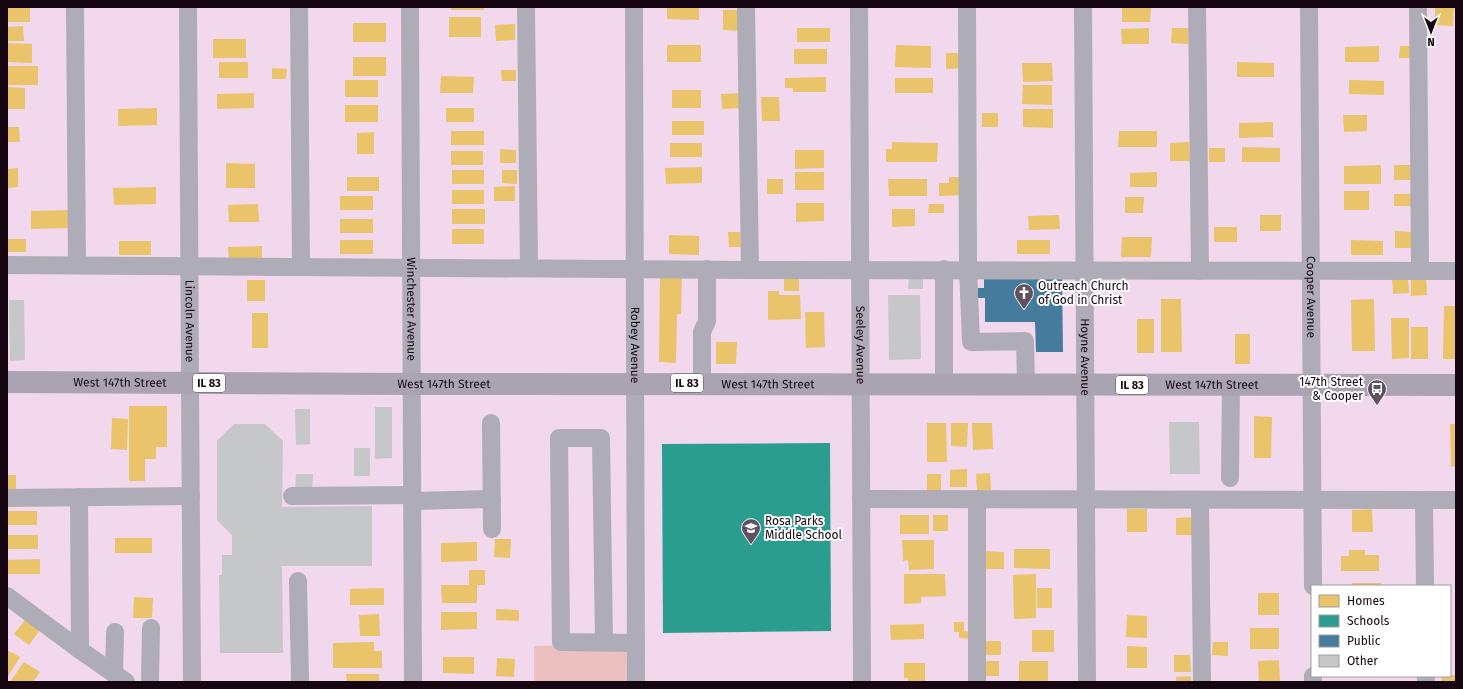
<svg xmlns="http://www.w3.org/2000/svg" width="1463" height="689" viewBox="0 0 1463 689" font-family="'Fira Sans',sans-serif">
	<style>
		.green { fill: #ecc0c1 }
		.homes { fill: #e9c46a }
		.schools { fill: #2a9d8f }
		.public { fill: #457b9d }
		.building { fill: #c6c7c8 }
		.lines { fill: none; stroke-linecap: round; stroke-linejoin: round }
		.minor { stroke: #aeacb7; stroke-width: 18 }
		.major { stroke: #aaa4b2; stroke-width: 22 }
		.labels { text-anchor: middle; stroke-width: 4; stroke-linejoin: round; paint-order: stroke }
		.shield { fill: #fff; stroke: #5b5159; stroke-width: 1 }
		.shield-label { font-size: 11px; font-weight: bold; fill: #150612 }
		.poi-label { font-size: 12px; fill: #150612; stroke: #fff; text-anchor: start }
		.street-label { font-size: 12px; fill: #150612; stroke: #fff }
	</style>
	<rect width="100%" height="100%" fill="#f2d8ec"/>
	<path class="green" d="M636,643V682H534V646Z"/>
	<path class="homes" d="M7,7H30V22H7Z
		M451,7H484V10H451Z
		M667,7H699V20L667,19Z
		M1122,7H1151L1150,22H1122Z
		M1435,7H1454L1453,26L1435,25Z
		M723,10H741L740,31L723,30Z
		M449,17H481V37H449Z
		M353,23H386V42H353Z
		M515,24V40L496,41L495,25Z
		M23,26L24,41H7V27Z
		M797,28H830V42H797Z
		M1149,28V44H1122L1121,29Z
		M1172,28H1188V44L1171,43Z
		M213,39H246V58H213Z
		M7,43L32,44V63L7,62Z
		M667,45H701V62H667Z
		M896,45L931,46V68L895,67Z
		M1379,46V62H1345V47Z
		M1400,46H1416L1415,58H1399Z
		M794,49H827V64H794Z
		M946,53H966L967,68L946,69Z
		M353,57H386V76H353Z
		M219,62H248V78H219Z
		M1237,62L1274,63V77H1237Z
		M1022,63H1052L1053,81L1023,82Z
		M7,66H38V85H7Z
		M272,68L287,69L286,79H272Z
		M501,70H516V81H502Z
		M441,76L474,77L473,93H440Z
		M826,77V92H793V88H785V78Z
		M895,78H933V93H895Z
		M345,80H378V97H345Z
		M1349,80L1384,81V95L1349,94Z
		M1023,85H1052V105L1022,104Z
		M7,87L25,88V109H7Z
		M672,90H701V108H672Z
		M254,93V108L217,109V94Z
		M742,93L743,108L722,109L721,94Z
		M761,97H779L780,121H762Z
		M345,105H378V122H345Z
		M157,108V125L118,126V109Z
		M446,108H474V122H446Z
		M1023,109H1053V128L1023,127Z
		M982,113H998V127H982Z
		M1343,115H1367V131L1344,132Z
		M672,121H704V135H672Z
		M1273,122V137L1239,138V123Z
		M7,127H19L20,142H7Z
		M451,131H484V145H451Z
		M1119,131H1157V147H1118Z
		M374,132V154H357V133Z
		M892,142L938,143L937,162H886V149H892Z
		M1189,142L1190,161H1170V143Z
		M670,143H702V157H670Z
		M1242,147L1280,148V162H1242Z
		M1209,148H1225V162H1209Z
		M500,149L516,150V163H500Z
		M795,150H824V168L795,169Z
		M451,151H483V165H451Z
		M226,163L255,164V188H226Z
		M1381,165V184H1344V166Z
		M1394,165H1415V180H1394Z
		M702,167V183L666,184L665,168Z
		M18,168V187L7,188V169Z
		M452,170H484V184H452Z
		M502,170H517V184L502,183Z
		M795,172H824V190H795Z
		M1157,172V187H1130V173Z
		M347,177H379V191H347Z
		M949,177H964L965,195L939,196V183H949Z
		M767,179H783V194H767Z
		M888,179H927V196H889Z
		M515,186V201H494V187Z
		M156,187V204L114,205L113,188Z
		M452,190H484V204H452Z
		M1344,191H1369V210H1344Z
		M1394,194H1415V206H1394Z
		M340,196H373V210H340Z
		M1125,197H1144L1143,213H1125Z
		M796,203H824V221L796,222Z
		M258,204L259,222H229L228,205Z
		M929,204H944V213H928Z
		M452,209H485V224H452Z
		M892,209H915V226L892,227Z
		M72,210L73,228L31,229V211Z
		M1059,215L1060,229L1029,230L1028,216Z
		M1260,215H1281V231H1260Z
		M340,219H373V233H340Z
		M1214,227H1237V242H1214Z
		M452,229H484V244H452Z
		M1395,231L1412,232L1411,248H1395Z
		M728,232H740L741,247H729Z
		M669,235L699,236V255L669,254Z
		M1122,237H1152L1151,257H1121Z
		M7,239H26V252H7Z
		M340,240H373V254H340Z
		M1017,240H1050V254H1017Z
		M1351,240L1383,241V255H1351Z
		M119,241H151V255H119Z
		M262,246V261L229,262L228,247Z
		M660,274L682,275L681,314H677L676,363L659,362Z
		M784,276H799V291H784Z
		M1392,277H1408L1409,293L1393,294Z
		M1411,278H1426L1427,295L1411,296Z
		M247,280H265V301H247Z
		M768,291H779V295H800L801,319L768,320Z
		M1161,299H1181L1182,352H1161Z
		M1374,299L1375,351H1352L1351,300Z
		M1444,306H1456V359H1443Z
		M805,312H824L825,347L806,348Z
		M252,313H268V348H252Z
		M1391,318H1409V358L1392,359Z
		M1137,319H1154V353H1137Z
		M1411,327H1428V359H1411Z
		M1235,334H1250V364H1235Z
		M716,342H737L736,364H716Z
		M129,406H167V447H156V459H145V481H129Z
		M1254,416L1272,417L1271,458H1254Z
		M112,418L128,419L127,450L111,449Z
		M927,423H946L947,462H927Z
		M951,423H968L967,447L951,446Z
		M972,423H992L993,449L973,450Z
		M1450,424H1456V466L1451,467Z
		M967,469V487H950V470Z
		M990,473L991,490L977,491L976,474Z
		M927,474H941V491H927Z
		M7,475H16V492H7Z
		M1127,509H1147V532H1127Z
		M1372,509L1373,532H1352V510Z
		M7,511H37V525H7Z
		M900,515H929V534H900Z
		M933,515H948V531H933Z
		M1192,517V535H1176V518Z
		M7,535H38V549H7Z
		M115,538H152V553H115Z
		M495,539H511L510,558L494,557Z
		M902,540H934V569L909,570L908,560L903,561Z
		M477,542V561L441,562V543Z
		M1014,549H1050V569L1014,568Z
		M1349,550H1365V555H1379V571H1341V556H1349Z
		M984,551L1004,552V569H984Z
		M40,559V574H8V560Z
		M469,570H485V585H477V603H442L441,585H469Z
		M904,574H945L946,596L921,597V603L904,604Z
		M1036,574V618L1014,619L1013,575Z
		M1352,583H1381V586H1352Z
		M384,588V605H350V589Z
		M1037,588H1052V608H1037Z
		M1258,593H1279V615H1258Z
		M134,597L153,598L152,618H133Z
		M496,609L519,610V621L496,620Z
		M441,612H477V629L441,630Z
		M379,614L380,636H360L359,615Z
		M1127,615L1147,616V638L1126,637Z
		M25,620L40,630L29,645L14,634Z
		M954,622H964V631L972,632V639L959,638V632H954Z
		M924,624V639L891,640L890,625Z
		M1250,628H1279V649H1250Z
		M1032,630H1054V652H1032Z
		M985,641H1001V655H986Z
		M374,642V651H382V668H333V643Z
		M1213,642H1228V656L1212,655Z
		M1127,646L1147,647V668H1127Z
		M7,650L20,657L7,678Z
		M1174,655H1190L1191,672H1174Z
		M443,657H474V674L443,673Z
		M497,658L515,659L514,677L496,676Z
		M1279,660L1280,682H1259L1258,661Z
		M986,661H999V676H985Z
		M1019,661H1048V682H1019Z
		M24,662L40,672L33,682H10Z
		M904,663H925V682H908V678H904Z
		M346,674H379V682H347Z
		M1450,675H1456V682H1441L1442,676H1450Z
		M1191,676V682H1176V677Z"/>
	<path class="schools" d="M830,443L831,631L663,633L662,444Z"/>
	<path class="public" d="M1062,275L1063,352H1036L1035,322H985V298H978V288H984V276Z"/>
	<path class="building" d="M909,277L923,278V289H908Z
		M888,295H920L921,359L889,360Z
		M9,300H24L25,360L10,361Z
		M375,407H392V458L375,459Z
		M295,409H310V444L296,445Z
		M1169,422H1199L1200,474H1170Z
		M234,424H265L283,441L282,507L372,506V566H282L283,653H220L219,575H222V555H232V535L217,520V441Z
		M354,448H370V476H354Z
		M296,474H313L312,491H295Z"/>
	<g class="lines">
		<g class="minor">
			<path d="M75,7L77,265"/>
			<path id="s1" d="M188,7L190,383L192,682"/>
			<path d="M299,7L301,266"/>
			<path id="s2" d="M410,7L413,682"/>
			<path d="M526,7L529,267"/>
			<path id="s3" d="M634,7L636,682"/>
			<path d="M746,7L750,270"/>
			<path id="s4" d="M859,7L862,682"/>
			<path d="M967,7L968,269L971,342L1025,341L1026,384"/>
			<path id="s5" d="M1083,7L1087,682"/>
			<path d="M1197,7L1200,271"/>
			<path id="s6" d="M1309,7L1313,586"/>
			<path d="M1418,7L1420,271"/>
			<path d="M7,265L750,270L1456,271"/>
			<path d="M944,269V384"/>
			<path d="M702,383V332L707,321V269"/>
			<path d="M491,423L492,529"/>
			<path d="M1230,478L1231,385"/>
			<path d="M292,496L413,495"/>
			<path d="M79,497L80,650"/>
			<path d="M7,498L191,496"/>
			<path d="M861,499L1456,500"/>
			<path d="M977,499V682"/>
			<path d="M1200,500L1202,682"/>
			<path d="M1424,500L1425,586"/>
			<path d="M413,501L492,499"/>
			<path d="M298,581L300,682"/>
			<path d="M7,596L80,650L126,682"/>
			<path d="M604,643L601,438H559L561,642L636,643"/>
			<path d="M114,674L115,632"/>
			<path d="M1313,676V682"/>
			<path d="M1426,676V682"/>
			<path d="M150,682L151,628"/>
		</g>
		<path class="major" id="s7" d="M7,382L412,384L1456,385"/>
	</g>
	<defs>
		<symbol id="church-pin" viewBox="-11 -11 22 30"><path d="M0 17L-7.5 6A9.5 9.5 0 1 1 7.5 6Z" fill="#62505e" stroke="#fff"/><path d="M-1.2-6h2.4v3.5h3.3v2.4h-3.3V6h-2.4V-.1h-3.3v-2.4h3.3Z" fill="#fff"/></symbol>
		<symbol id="bus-pin" viewBox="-11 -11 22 30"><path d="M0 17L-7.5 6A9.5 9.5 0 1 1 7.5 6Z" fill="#62505e" stroke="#fff"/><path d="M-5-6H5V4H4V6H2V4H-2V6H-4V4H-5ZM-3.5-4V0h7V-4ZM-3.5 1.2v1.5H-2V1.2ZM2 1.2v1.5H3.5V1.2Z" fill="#fff"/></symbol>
		<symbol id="school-pin" viewBox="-11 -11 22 30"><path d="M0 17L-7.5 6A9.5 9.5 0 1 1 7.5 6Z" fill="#62505e" stroke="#fff"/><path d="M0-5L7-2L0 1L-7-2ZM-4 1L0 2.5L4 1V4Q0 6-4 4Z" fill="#fff"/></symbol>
	</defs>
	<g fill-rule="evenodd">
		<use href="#church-pin" x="1013" y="282" width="22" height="30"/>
		<use href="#bus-pin" x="1366" y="378" width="22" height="30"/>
		<use href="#school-pin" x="740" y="517" width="22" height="30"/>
	</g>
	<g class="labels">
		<g class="shield">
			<rect x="193" y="374" width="32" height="18" rx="3"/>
			<rect x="671" y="374" width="32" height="18" rx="3"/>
			<rect x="1116" y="376" width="32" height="18" rx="3"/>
		</g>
		<g class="shield-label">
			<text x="209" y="387">IL 83</text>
			<text x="687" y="387">IL 83</text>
			<text x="1132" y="389">IL 83</text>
		</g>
		<g class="poi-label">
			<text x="1038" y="290">Outreach Church<tspan x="1038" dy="14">of God in Christ</tspan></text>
			<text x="1363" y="386" text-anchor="end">147th Street<tspan x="1363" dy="14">&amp; Cooper</tspan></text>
			<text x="765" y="525">Rosa Parks<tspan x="765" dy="14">Middle School</tspan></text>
		</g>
		<g class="street-label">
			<text dy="4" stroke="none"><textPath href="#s6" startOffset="290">Cooper Avenue</textPath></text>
			<text dy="4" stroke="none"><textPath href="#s2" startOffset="302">Winchester Avenue</textPath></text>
			<text dy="4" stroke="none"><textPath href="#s1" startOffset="314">Lincoln Avenue</textPath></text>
			<text dy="4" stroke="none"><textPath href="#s3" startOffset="338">Robey Avenue</textPath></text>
			<text dy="4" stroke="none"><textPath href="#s4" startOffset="338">Seeley Avenue</textPath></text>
			<text dy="4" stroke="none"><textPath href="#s5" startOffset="350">Hoyne Avenue</textPath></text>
			<text dy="4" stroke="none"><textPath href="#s7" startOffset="113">West 147th Street</textPath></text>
			<text dy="4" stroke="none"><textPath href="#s7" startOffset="437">West 147th Street</textPath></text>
			<text dy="4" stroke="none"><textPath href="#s7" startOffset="761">West 147th Street</textPath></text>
			<text dy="4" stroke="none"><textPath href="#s7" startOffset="1205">West 147th Street</textPath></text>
		</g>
	</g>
	<rect width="1463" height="689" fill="none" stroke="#150612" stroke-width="16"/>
	<rect x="1311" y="585" width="140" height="92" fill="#ffffff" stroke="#a19ba0"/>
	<rect x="1319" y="595" width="20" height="12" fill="#e9c46a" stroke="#a19ba0"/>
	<text x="1347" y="605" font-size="12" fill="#150612">Homes</text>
	<rect x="1319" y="615" width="20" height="12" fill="#2a9d8f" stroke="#a19ba0"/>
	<text x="1347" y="625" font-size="12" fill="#150612">Schools</text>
	<rect x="1319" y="635" width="20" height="12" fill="#457b9d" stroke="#a19ba0"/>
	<text x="1347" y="645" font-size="12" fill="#150612">Public</text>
	<rect x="1319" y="655" width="20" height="12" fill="#c6c7c8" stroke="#a19ba0"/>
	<text x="1347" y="665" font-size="12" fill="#150612">Other</text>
	<g transform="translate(1431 32) rotate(180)" stroke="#ffffff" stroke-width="3" paint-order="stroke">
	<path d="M0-3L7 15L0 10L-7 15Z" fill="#150612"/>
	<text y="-6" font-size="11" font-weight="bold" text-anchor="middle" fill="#150612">N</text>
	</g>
</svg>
